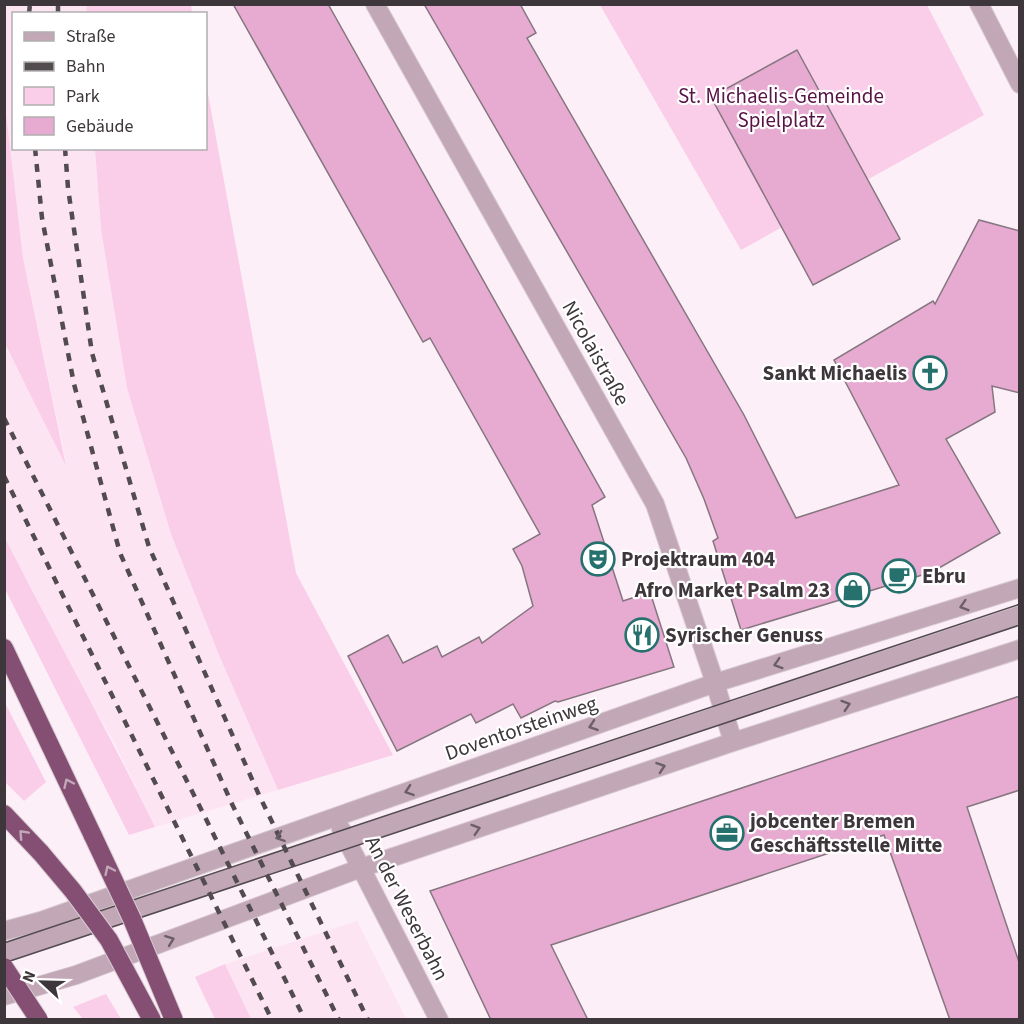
<svg xmlns="http://www.w3.org/2000/svg" width="1024" height="1024" viewBox="0 0 1024 1024" font-family="'Source Sans 3',sans-serif">
	<style>
		.built { fill: #fde4f3 }
		.green { fill: #facde9 }
		.building { fill: #e7abd1; stroke: #85767f; stroke-width: 1.5 }
		.lines { fill: none; stroke-linecap: round; stroke-linejoin: round }
		.minor-casing { stroke: #d7cad1; stroke-width: 20 }
		.highway-casing { stroke: #d7cad1; stroke-width: 20 }
		.minor { stroke: #c2a7b7; stroke-width: 18 }
		.highway { stroke: #844f72; stroke-width: 18 }
		.tram { stroke: #524b4f; stroke-width: 1.5 }
		.rail { stroke: #524b4f; stroke-width: 4.5; stroke-dasharray: 8 8; stroke-linecap: butt }
		.highway-bridge-casing { stroke: #d7cad1; stroke-width: 20; stroke-linecap: butt }
		.highway-bridge { stroke: #844f72; stroke-width: 18 }
		.oneway { stroke: #6c5e66 }
		.oneway2 { stroke: #c2a7b8 }
		.labels { text-anchor: middle; stroke-width: 4.5; stroke-linejoin: round; paint-order: stroke }
		.park-label { font-size: 21px; fill: #581446; stroke: #fff }
		.street-label { font-size: 21px; fill: #3d363a; stroke: #fff }
		.poi-label { font-size: 21px; font-weight: bold; fill: #3d363a; stroke: #fff; text-anchor: start }
	</style>
	<rect width="100%" height="100%" fill="#fdeff7"/>
	<path class="built" d="M4,5H87L86,13L14,14V148L95,149L101,229L127,388L171,534L219,655L278,790L155,827L115,744L72,669L5,538L4,344L66,462L23,258L5,104Z
		M357,921L406,1019H251L225,964Z"/>
	<path class="green" d="M87,4L191,5L192,13H86Z
		M600,5H927L984,115L741,250Z
		M206,83L296,573L393,755L278,790L219,655L171,534L127,388L101,229L95,149L206,148Z
		M5,104L23,258L66,466L5,344Z
		M5,538C54,635 107,729 155,827L129,835L5,589Z
		M5,703L46,782L24,801L5,782Z
		M225,964L251,1019H215L195,977Z
		M106,994L121,1019H83L73,1007Z"/>
	<path class="building" d="M233,4H328L605,497L592,505L623,601L650,592L674,667L558,702L555,701L521,718L513,704L476,723L471,714L397,751L348,656L388,635L403,663L437,646L442,657L479,637L482,643L533,606L522,566L513,549L540,534L430,338L423,342Z
		M424,4H520L536,33L527,38L744,415L796,518L899,485L834,360L933,301L935,304L979,220L1020,231V393L992,386L995,412L946,439L1000,533L932,572L741,630L713,541L718,538L704,499L686,458Z
		M797,50L900,239L813,285L711,97Z
		M1020,696V790L967,807L1020,965V1020H950L884,835L551,945L588,1020H491L430,891Z"/>
	<g class="lines">
		<defs>
			<path id="minor" d="M375,4L655,504L715,683L733,742
				M979,4L1020,84
				M341,829L439,1020
				M4,931L41,921L715,683L1020,588
				M4,953L1020,615
				M4,996L76,975L361,868L733,742L1020,649"/>
			<path id="highway" d="M4,648L93,836
				M4,814L41,853"/>
		</defs>
		<use href="#minor" class="minor-casing"/>
		<use href="#highway" class="highway-casing"/>
		<use href="#minor" class="minor"/>
		<use href="#highway" class="highway"/>
		<path class="tram" d="M4,943L1020,604
			M4,963L1020,625"/>
		<path class="rail" d="M29,14L30,4
			M58,14V4
			M35,148L42,218L74,384L120,553L232,804L339,1020
			M65,148L68,188L92,353L149,547L259,795L368,1020
			M4,418L203,813L305,1020
			M4,476L272,1020"/>
		<defs>
			<path id="highway-bridge" d="M93,836L132,919L174,1020
				M41,853L73,891L109,940L152,1020
				M4,967L39,1020"/>
		</defs>
		<use href="#highway-bridge" class="highway-bridge-casing"/>
		<use href="#highway-bridge" class="highway-bridge"/>
	</g>
	<defs><path id="oneway-chevron" d="M-2-3.5L2.5 0L-2 3.5" fill="none" stroke-width="1.6" stroke-linecap="round" stroke-linejoin="round" transform="scale(1.5)"/></defs>
	<g class="oneway">
		<use href="#oneway-chevron" transform="translate(964 606) rotate(163)"/>
		<use href="#oneway-chevron" transform="translate(778 664) rotate(163)"/>
		<use href="#oneway-chevron" transform="translate(846 705) rotate(-18)"/>
		<use href="#oneway-chevron" transform="translate(593 726) rotate(161)"/>
		<use href="#oneway-chevron" transform="translate(661 767) rotate(-19)"/>
		<use href="#oneway-chevron" transform="translate(409 791) rotate(161)"/>
		<use href="#oneway-chevron" transform="translate(476 829) rotate(-18)"/>
		<use href="#oneway-chevron" transform="translate(280 837) rotate(161)"/>
		<use href="#oneway-chevron" transform="translate(170 940) rotate(-21)"/>
	</g>
	<g class="oneway2">
		<use href="#oneway-chevron" transform="translate(68 783) rotate(-115)"/>
		<use href="#oneway-chevron" transform="translate(23 834) rotate(-133)"/>
		<use href="#oneway-chevron" transform="translate(109 870) rotate(-115)"/>
	</g>
	<defs>
		<symbol id="church-ring" viewBox="-11 -11 22 22"><circle r="9.5" fill="#fff" stroke="#26706e" stroke-width="1.5"/><path d="M-1.2-6h2.4v3.5h3.3v2.4h-3.3V6h-2.4V-.1h-3.3v-2.4h3.3Z" fill="#26706e"/></symbol>
		<symbol id="theatre-ring" viewBox="-11 -11 22 22"><circle r="9.5" fill="#fff" stroke="#26706e" stroke-width="1.5"/><path d="M-5-5.5Q0-4 5-5.5V0Q5 5 0 6Q-5 5-5 0ZM-3.3-2.5H-1v1.5H-3.3ZM1-2.5H3.3v1.5H1ZM-2.8 1Q0 5.5 2.8 1Z" fill="#26706e"/></symbol>
		<symbol id="cafe-ring" viewBox="-11 -11 22 22"><circle r="9.5" fill="#fff" stroke="#26706e" stroke-width="1.5"/><path d="M-5.5-4.5H6V0H3Q3 3.5 0 3.5H-2.5Q-5.5 3.5-5.5 0ZM3-3.2v2h1.7v-2ZM-6 4.5H4V6H-6Z" fill="#26706e"/></symbol>
		<symbol id="shop-ring" viewBox="-11 -11 22 22"><circle r="9.5" fill="#fff" stroke="#26706e" stroke-width="1.5"/><path d="M-5-2.5h2.3a2.7 3.5 0 0 1 5.4 0H5L5.5 6h-11ZM-1.5-2.5h3a1.5 2.3 0 0 0-3 0Z" fill="#26706e"/></symbol>
		<symbol id="restaurant-ring" viewBox="-11 -11 22 22"><circle r="9.5" fill="#fff" stroke="#26706e" stroke-width="1.5"/><path d="M-5-6h1v4h1v-4h1v4h1v-4h1v5L-1.5 .5V6h-2V.5L-5-1ZM5-6V6H3V1.5H1.5Q1.5-4 5-6Z" fill="#26706e"/></symbol>
		<symbol id="office-ring" viewBox="-11 -11 22 22"><circle r="9.5" fill="#fff" stroke="#26706e" stroke-width="1.5"/><path d="M-6-3h4V-5.5h4V-3h4V5H-6ZM-1-4.5V-3h2v-1.5ZM-6 0V1H6V0Z" fill="#26706e"/></symbol>
	</defs>
	<g fill-rule="evenodd">
		<use href="#church-ring" x="911" y="354" width="38" height="38"/>
		<use href="#theatre-ring" x="579" y="540" width="38" height="38"/>
		<use href="#cafe-ring" x="880" y="557" width="38" height="38"/>
		<use href="#shop-ring" x="834" y="571" width="38" height="38"/>
		<use href="#restaurant-ring" x="623" y="616" width="38" height="38"/>
		<use href="#office-ring" x="708" y="814" width="38" height="38"/>
	</g>
	<g class="labels">
		<g class="park-label">
			<text x="781" y="103">St. Michaelis-Gemeinde<tspan x="781" dy="24">Spielplatz</tspan></text>
		</g>
		<g class="street-label">
			<text transform="translate(596 353) rotate(61)" y="7">Nicolaistraße</text>
			<text transform="translate(521 728) rotate(-19)" y="7">Doventorsteinweg</text>
			<text transform="translate(407 908) rotate(63)" y="7">An der Weserbahn</text>
		</g>
		<g class="poi-label">
			<text x="907" y="380" text-anchor="end">Sankt Michaelis</text>
			<text x="621" y="566">Projektraum 404</text>
			<text x="922" y="583">Ebru</text>
			<text x="830" y="597" text-anchor="end">Afro Market Psalm 23</text>
			<text x="665" y="642">Syrischer Genuss</text>
			<text x="750" y="828">jobcenter Bremen<tspan x="750" dy="24">Geschäftsstelle Mitte</tspan></text>
		</g>
	</g>
	<rect width="1024" height="1024" fill="none" stroke="#3d363a" stroke-width="12"/>
	<rect x="12" y="12" width="195" height="138" fill="#ffffff" stroke="#b1afb0" stroke-width="1.5"/>
	<rect x="24" y="32" width="30" height="9" fill="#c2a7b7" stroke="#b1afb0" stroke-width="1.5"/>
	<text x="66" y="42" font-size="18" fill="#3d363a">Straße</text>
	<rect x="24" y="62" width="30" height="9" fill="#524b4f" stroke="#b1afb0" stroke-width="1.5"/>
	<text x="66" y="72" font-size="18" fill="#3d363a">Bahn</text>
	<rect x="24" y="87" width="30" height="18" fill="#facde9" stroke="#b1afb0" stroke-width="1.5"/>
	<text x="66" y="102" font-size="18" fill="#3d363a">Park</text>
	<rect x="24" y="117" width="30" height="18" fill="#e7abd1" stroke="#b1afb0" stroke-width="1.5"/>
	<text x="66" y="132" font-size="18" fill="#3d363a">Gebäude</text>
	<g transform="translate(42 982) rotate(292)" stroke="#ffffff" stroke-width="4.5" paint-order="stroke">
	<path d="M0-4.5L10 22L0 15L-10 22Z" fill="#3d363a"/>
	<text y="-9" font-size="16" font-weight="bold" text-anchor="middle" fill="#3d363a">N</text>
	</g>
</svg>
